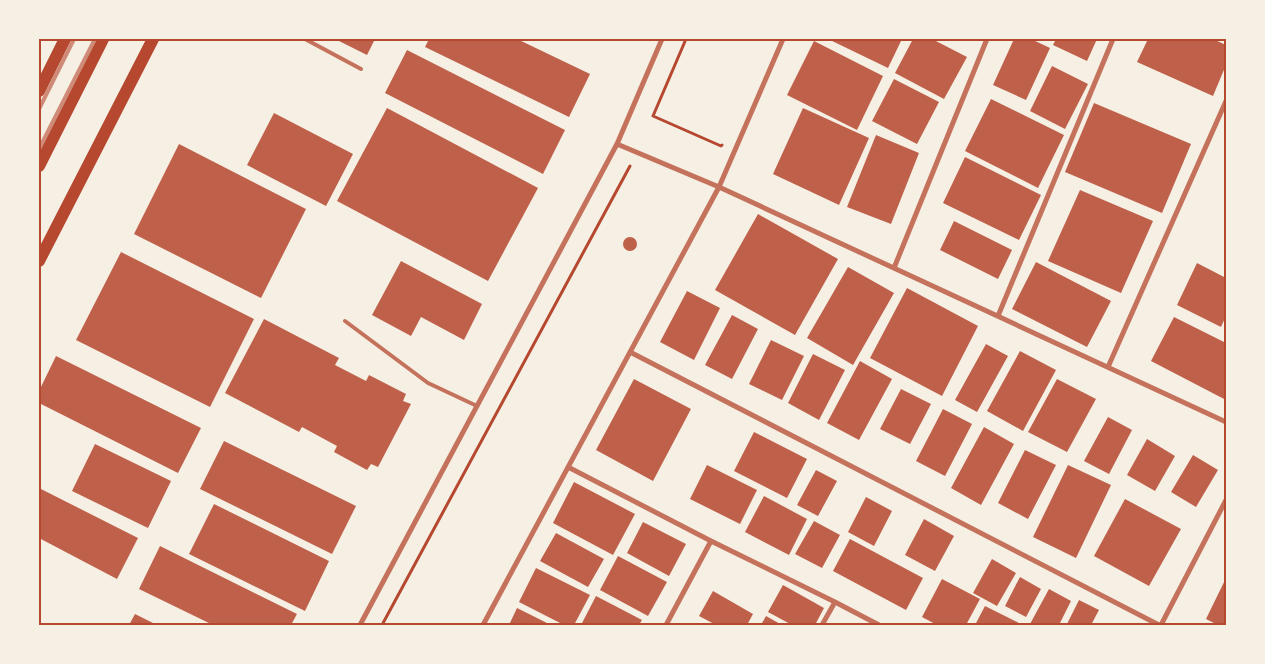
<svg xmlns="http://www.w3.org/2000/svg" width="1265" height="664" viewBox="0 0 1265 664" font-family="'Public Sans',sans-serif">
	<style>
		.building { fill: #bf614a }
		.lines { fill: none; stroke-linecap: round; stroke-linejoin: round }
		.path { stroke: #b5482f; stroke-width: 3 }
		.service { stroke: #c5725c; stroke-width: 4 }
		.minor { stroke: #c5725c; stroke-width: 5 }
		.primary { stroke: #b5482f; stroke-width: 12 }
		.rail { stroke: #cf8b77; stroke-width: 4 }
		.neatline { fill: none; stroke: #b5482f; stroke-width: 2 }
	</style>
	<rect width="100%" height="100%" fill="#f6efe4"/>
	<path class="building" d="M335,39H375L367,55Z
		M429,39H517L590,74L569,117L425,47Z
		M828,39H902L888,68Z
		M913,39H932L967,57L944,99L895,73Z
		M1014,39H1031L1050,48L1026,100L993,85Z
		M1056,39H1097L1087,61L1053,45Z
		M1148,39H1213L1226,45V65L1213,96L1137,62Z
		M814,41L883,76L857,130L787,95Z
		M407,50L565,130L543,174L385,93Z
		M1052,66L1088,84L1065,129L1030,111Z
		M894,79L939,102L917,144L872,121Z
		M991,99L1064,135L1038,188L965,151Z
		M1094,103L1191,144L1162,213L1065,172Z
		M387,108L538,188L488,281L337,201Z
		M803,108L869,138L839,205L773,174Z
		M274,113L353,154L326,206L247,165Z
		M876,135L919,153L891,224L847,207Z
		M179,144L306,209L261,298L134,234Z
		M965,157L1041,195L1019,240L943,203Z
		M1080,190L1153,221L1121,293L1048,261Z
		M758,214L838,259L795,335L715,290Z
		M954,221L1012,250L998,279L940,250Z
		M623 244a7 7 0 1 1 14 0a7 7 0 1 1-14 0Z
		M121,252L254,319L210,407L76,340Z
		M401,261L482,304L464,340L421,317L411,336L372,315Z
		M1036,262L1111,301L1087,347L1012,309Z
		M1197,263L1226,278V316L1221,327L1177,305Z
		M848,267L894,293L853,365L807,338Z
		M907,288L978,326L942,396L870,358Z
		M687,291L720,308L694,360L660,342Z
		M732,315L758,329L732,379L705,365Z
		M1174,317L1226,343V400L1151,361Z
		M264,319L339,358L335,365L366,381L369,375L406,394L403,401L411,404L378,467L371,464L367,470L334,452L337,446L302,427L299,432L225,393Z
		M771,340L804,356L782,400L749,384Z
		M986,344L1008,356L977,412L955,400Z
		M1020,351L1056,370L1023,431L987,411Z
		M813,354L845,370L819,420L788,403Z
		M56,356L201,428L178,473L39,403V391Z
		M860,361L892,379L859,440L827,423Z
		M634,379L691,409L653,481L596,450Z
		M1057,379L1096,399L1067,452L1028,432Z
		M901,389L931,404L910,444L880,429Z
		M943,409L972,424L945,476L916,461Z
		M1108,417L1132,430L1109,474L1084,461Z
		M984,427L1014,444L981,505L951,488Z
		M754,432L807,459L787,498L734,471Z
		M1147,439L1175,456L1155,491L1127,475Z
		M224,441L356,506L332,554L200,489Z
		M95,444L171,481L148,528L72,491Z
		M1025,450L1056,465L1028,519L998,503Z
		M1193,455L1218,470L1196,507L1171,492Z
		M707,465L757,490L740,524L690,499Z
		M1068,465L1111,485L1076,558L1033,537Z
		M816,470L837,481L818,516L797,505Z
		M574,482L635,514L613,555L553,523Z
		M39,488L138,538L117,579L39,538Z
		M764,496L807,519L789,555L745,532Z
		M866,497L892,511L874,546L848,532Z
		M1125,499L1181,529L1149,586L1094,556Z
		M214,504L329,561L305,611L189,554Z
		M924,519L954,536L935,571L905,555Z
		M814,521L840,535L822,568L795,554Z
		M643,522L686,544L669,576L627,553Z
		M556,533L604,559L588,587L540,561Z
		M850,539L923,578L906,610L833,571Z
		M160,546L297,614L291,625H213L139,589Z
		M618,556L667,582L648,616L600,590Z
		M992,559L1016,573L997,606L973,593Z
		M536,568L590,595L574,625H564L519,602Z
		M1020,577L1041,589L1026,617L1005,606Z
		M1226,578V625H1218L1206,619Z
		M942,579L980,599L966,625H937L922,617Z
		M783,585L824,608L815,625H792L768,612Z
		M1049,589L1071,601L1059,625H1032L1030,624Z
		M713,591L753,614L747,625H716L699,616Z
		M596,596L642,620L639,625H581Z
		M1079,600L1099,610L1091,625H1068L1067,624Z
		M985,606L1023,625H975Z
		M517,608L551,625H509Z
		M135,614L157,625H129Z
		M766,616L782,625H761Z"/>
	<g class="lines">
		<path class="path" d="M686,39L653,116L721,146L722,145
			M382,625L630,166"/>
		<path class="service" d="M305,39L361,69
			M345,321L428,383L477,406
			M39,624L41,625"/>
		<path class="minor" d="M617,144L719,187L1226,422
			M894,268L987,39
			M998,316L1113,39
			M630,352L1159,625
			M1108,367L1226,101
			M568,467L711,541L835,602L879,625
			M360,625L617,144L662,39
			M483,625L719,187L783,39
			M666,625L711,541
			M822,625L835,602
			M1161,625L1226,500"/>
		<path class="primary" d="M39,91L65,39
			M39,166L103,39
			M39,261L153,39"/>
		<path class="rail" d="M39,109L74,39
			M39,149L95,39"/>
	</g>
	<rect width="1265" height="664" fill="none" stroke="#f6efe4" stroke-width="80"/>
	<rect x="40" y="40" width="1185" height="584" class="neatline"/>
</svg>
